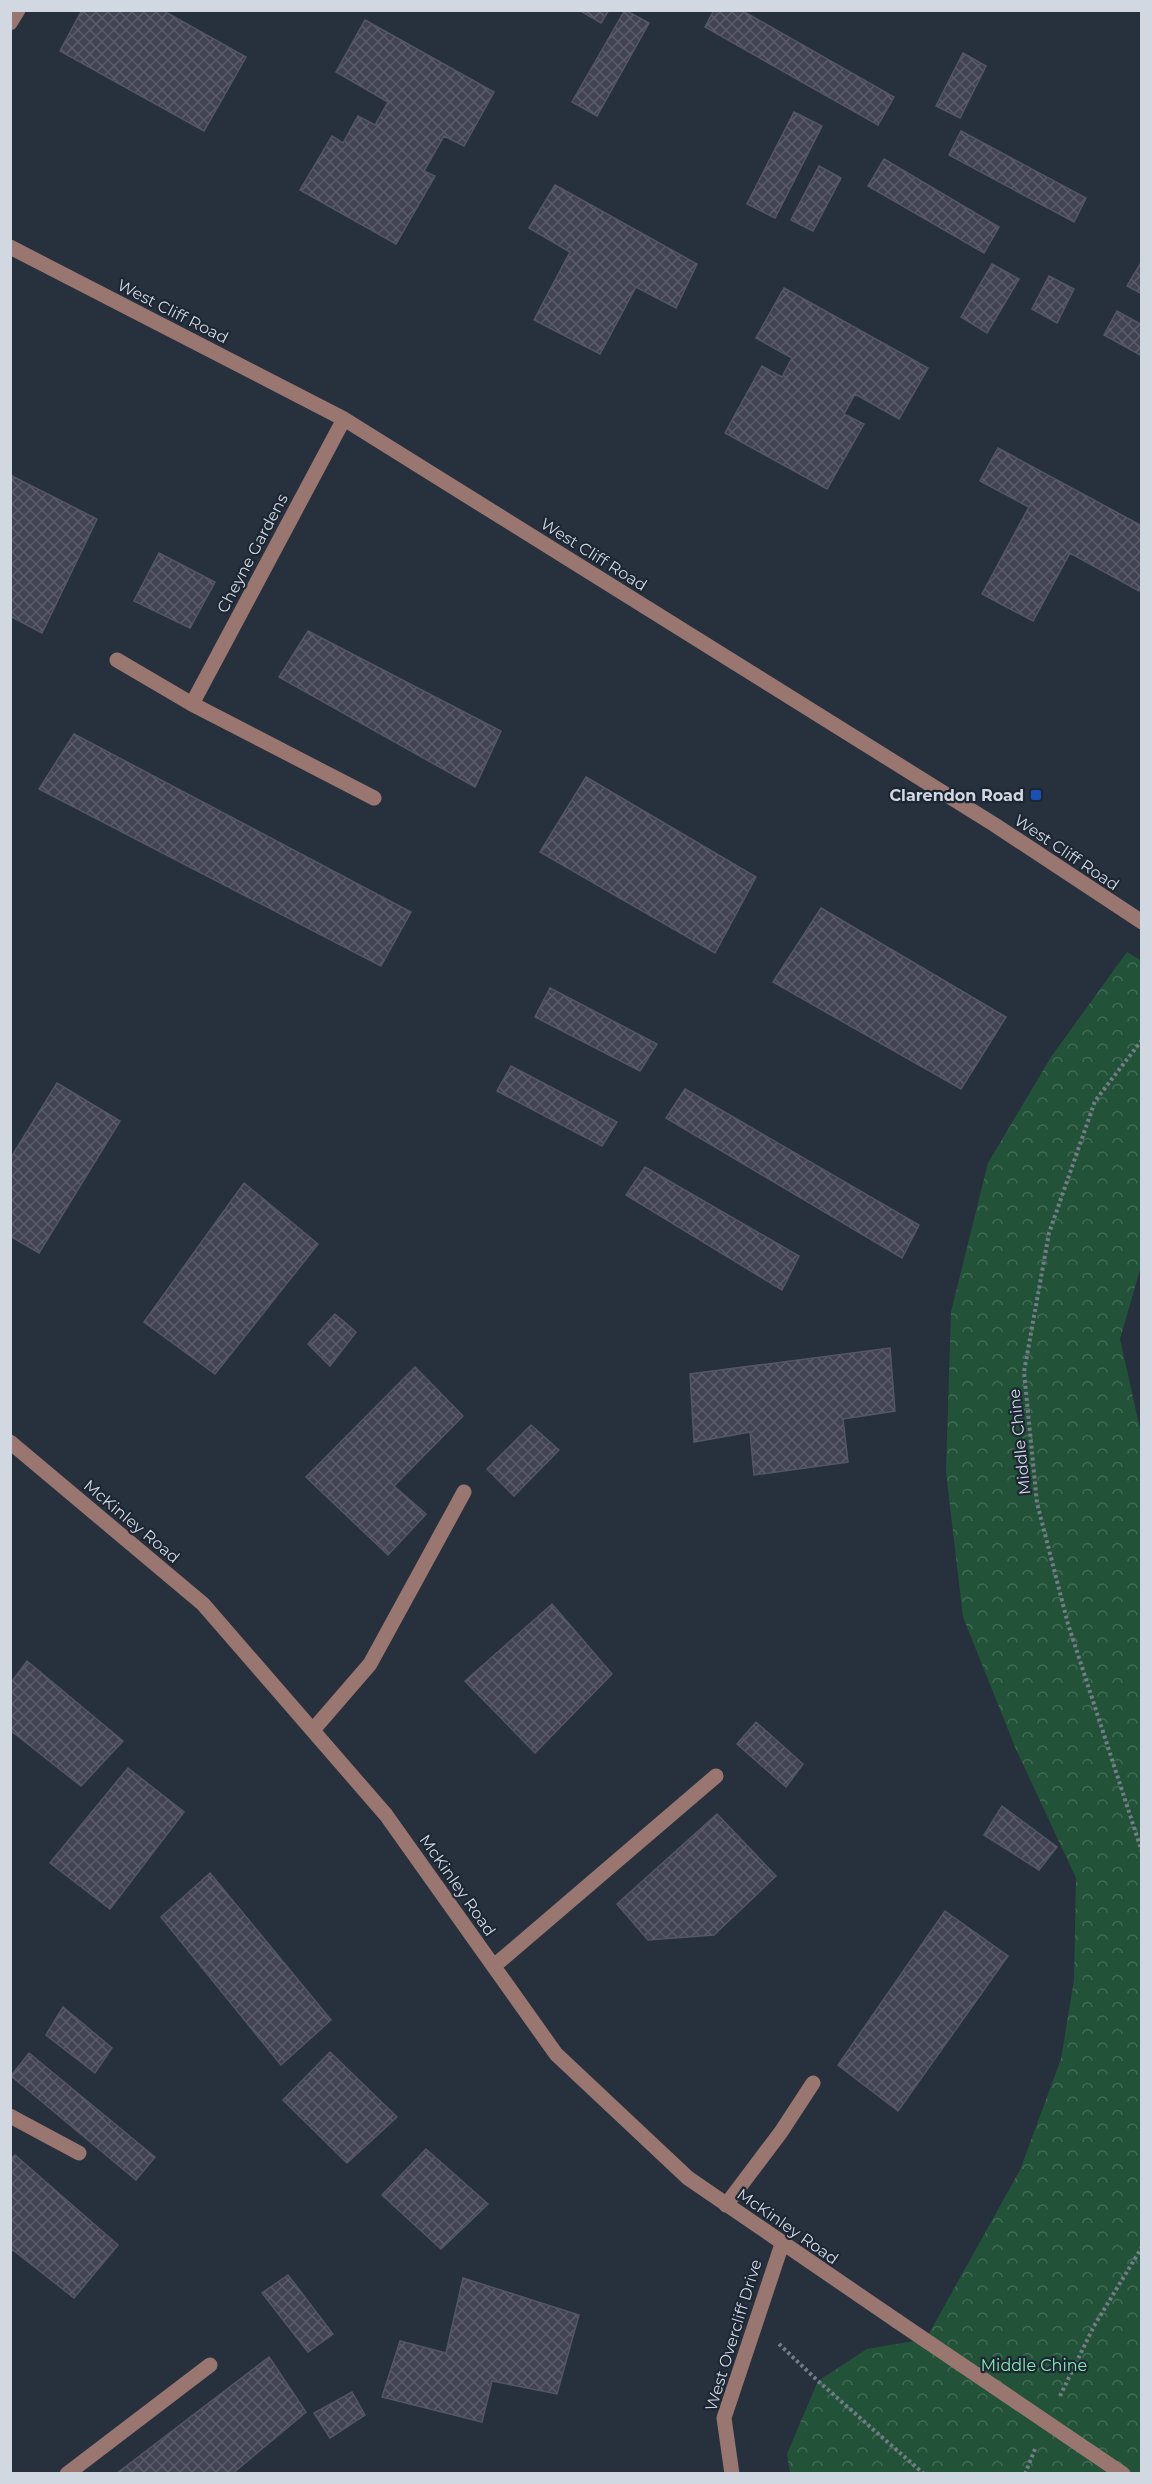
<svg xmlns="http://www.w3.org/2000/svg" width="1152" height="2484" viewBox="0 0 1152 2484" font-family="Montserrat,sans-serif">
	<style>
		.forest { fill: url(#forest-crowns) }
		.building { fill: url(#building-cross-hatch); stroke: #545666; stroke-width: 1.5 }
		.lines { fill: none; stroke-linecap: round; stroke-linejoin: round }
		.path { stroke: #747c87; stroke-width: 4; stroke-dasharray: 3 3; stroke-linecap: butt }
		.minor { stroke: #99766f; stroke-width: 15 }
		.minor-bridge { stroke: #99766f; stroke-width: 15 }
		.transit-dot { fill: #1a4fb4; stroke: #1d2734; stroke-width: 2 }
		.labels { text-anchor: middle; stroke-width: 4.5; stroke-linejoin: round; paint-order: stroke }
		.street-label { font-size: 16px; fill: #d2d8e1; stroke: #1d2734 }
		.poi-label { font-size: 16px; font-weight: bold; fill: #d2d8e1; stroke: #1d2734; text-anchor: end }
		.park-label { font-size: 16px; fill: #84ecae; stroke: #1d2734 }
	</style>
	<defs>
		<pattern id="forest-crowns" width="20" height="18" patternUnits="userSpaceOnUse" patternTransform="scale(1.5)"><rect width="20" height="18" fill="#225338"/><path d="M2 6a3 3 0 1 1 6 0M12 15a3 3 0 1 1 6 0" fill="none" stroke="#416b54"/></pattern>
		<pattern id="building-cross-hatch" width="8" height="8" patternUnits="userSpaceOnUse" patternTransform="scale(1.5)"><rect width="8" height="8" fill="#414252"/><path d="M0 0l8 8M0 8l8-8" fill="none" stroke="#5c5d6b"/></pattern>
	</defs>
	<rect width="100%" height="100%" fill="#27313e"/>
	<path class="forest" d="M1127,952L1142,961L1141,1266L1120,1339L1142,1438L1141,2473H790L787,2454L818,2381L867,2349L926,2339L1020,2170L1061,2059L1074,1980L1076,1878L1015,1747L963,1617L946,1472L951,1312L988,1163L1051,1057Z"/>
	<path class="building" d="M82,10H162L246,57L204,131L60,51Z
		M579,10H609L601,23Z
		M625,10L649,23L597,116L572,102Z
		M714,10H741L894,97L878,125L705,27Z
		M365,20L494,92L464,146L444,136L424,171L435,176L396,244L300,190L332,136L343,143L358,116L375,125L388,102L336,72Z
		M963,53L986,66L960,118L936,106Z
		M794,112L822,126L775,218L747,204Z
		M961,131L1086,198L1074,222L949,155Z
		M884,159L999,227L984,253L868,186Z
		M819,166L841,178L813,231L791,220Z
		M555,185L697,264L676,308L636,287L600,354L534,320L570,252L529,228Z
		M1142,261V294L1127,286Z
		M992,264L1019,279L987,333L961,317Z
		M1049,276L1074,289L1057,323L1032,309Z
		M784,288L928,368L899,419L855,394L844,414L864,424L827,489L725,433L762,366L782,377L792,358L756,338Z
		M1117,311L1142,325V356L1104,335Z
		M998,448L1142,526V585L1139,591L1070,553L1033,621L982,594L1029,507L980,481Z
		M10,475L97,519L42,633L10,616Z
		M159,553L215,582L190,628L134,601Z
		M308,631L501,731L475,787L279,677Z
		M74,734L411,912L381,966L39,789Z
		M586,777L756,877L715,953L540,852Z
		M821,908L1006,1017L961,1089L773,982Z
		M550,988L657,1044L640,1071L535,1017Z
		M511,1066L617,1122L602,1146L497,1091Z
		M57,1083L120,1121L39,1253L10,1236V1159Z
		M685,1089L919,1225L902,1258L666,1118Z
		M645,1167L799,1256L782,1290L626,1195Z
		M244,1183L318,1244L215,1374L144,1322Z
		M335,1314L356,1332L330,1366L308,1344Z
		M890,1348L895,1411L843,1419L848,1462L754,1475L750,1432L694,1442L690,1374Z
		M415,1367L463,1416L394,1486L426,1514L388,1555L306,1477Z
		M531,1425L559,1450L514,1496L487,1469Z
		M552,1604L612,1674L535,1753L465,1681Z
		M27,1661L123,1741L81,1786L10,1730V1684Z
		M756,1722L803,1764L786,1787L737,1744Z
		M128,1768L184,1812L110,1909L50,1863Z
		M1002,1806L1057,1847L1039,1870L984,1835Z
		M717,1814L776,1876L714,1935L648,1940L617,1904Z
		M210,1873L331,2020L281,2065L161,1917Z
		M945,1911L1008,1956L898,2111L838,2065Z
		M63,2007L112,2048L95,2073L46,2035Z
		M330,2052L397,2117L347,2163L283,2100Z
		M29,2053L155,2157L136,2180L11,2076Z
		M426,2149L488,2204L441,2249L382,2195Z
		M15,2155L118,2245L74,2298L13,2250L10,2252V2160Z
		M288,2275L333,2334L308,2352L262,2293Z
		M463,2278L579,2315L557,2394L492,2381L482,2422L382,2397L400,2341L446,2353Z
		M269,2357L306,2412L232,2474H116Z
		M352,2392L365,2415L330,2438L314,2413Z"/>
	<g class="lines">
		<path class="path" d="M1142,1040L1095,1101L1049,1233L1024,1372L1037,1503L1068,1624L1142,1852
			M779,2344L818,2381L924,2474
			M1060,2396L1094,2326L1142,2247
			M1025,2474L1035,2449"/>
		<path class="minor" d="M10,23L18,10
			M10,247L344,419L995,825L1142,922
			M117,660L192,704L374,798
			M192,704L344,419
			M10,1442L203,1604L386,1815L556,2054L688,2178L897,2321
			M313,1730L370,1664L464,1492
			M494,1966L716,1776
			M10,2116L79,2153
			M726,2205L781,2132L813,2083
			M67,2474L210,2365
			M732,2474L724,2418L782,2244"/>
		<path class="minor-bridge" d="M897,2321L1123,2474"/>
	</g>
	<rect class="transit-dot" x="1030" y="789" width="12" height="12" rx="3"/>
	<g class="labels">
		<g class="street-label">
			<text transform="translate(173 311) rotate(27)" y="6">West Cliff Road</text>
			<text transform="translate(252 553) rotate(-62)" y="6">Cheyne Gardens</text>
			<text transform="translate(594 554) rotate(32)" y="6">West Cliff Road</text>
			<text transform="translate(1067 852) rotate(34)" y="6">West Cliff Road</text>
			<text transform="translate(1019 1442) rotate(-96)" y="6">Middle Chine</text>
			<text transform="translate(132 1521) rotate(40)" y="6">McKinley Road</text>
			<text transform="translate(458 1885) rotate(55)" y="6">McKinley Road</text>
			<text transform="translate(788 2226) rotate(35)" y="6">McKinley Road</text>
			<text transform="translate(733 2335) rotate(-73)" y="6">West Overcliff Drive</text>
		</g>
		<g class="poi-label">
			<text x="1024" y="801">Clarendon Road</text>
		</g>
		<g class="park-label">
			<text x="1034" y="2371">Middle Chine</text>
		</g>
	</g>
	<rect width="1152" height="2484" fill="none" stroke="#d2d8e1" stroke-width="24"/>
</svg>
